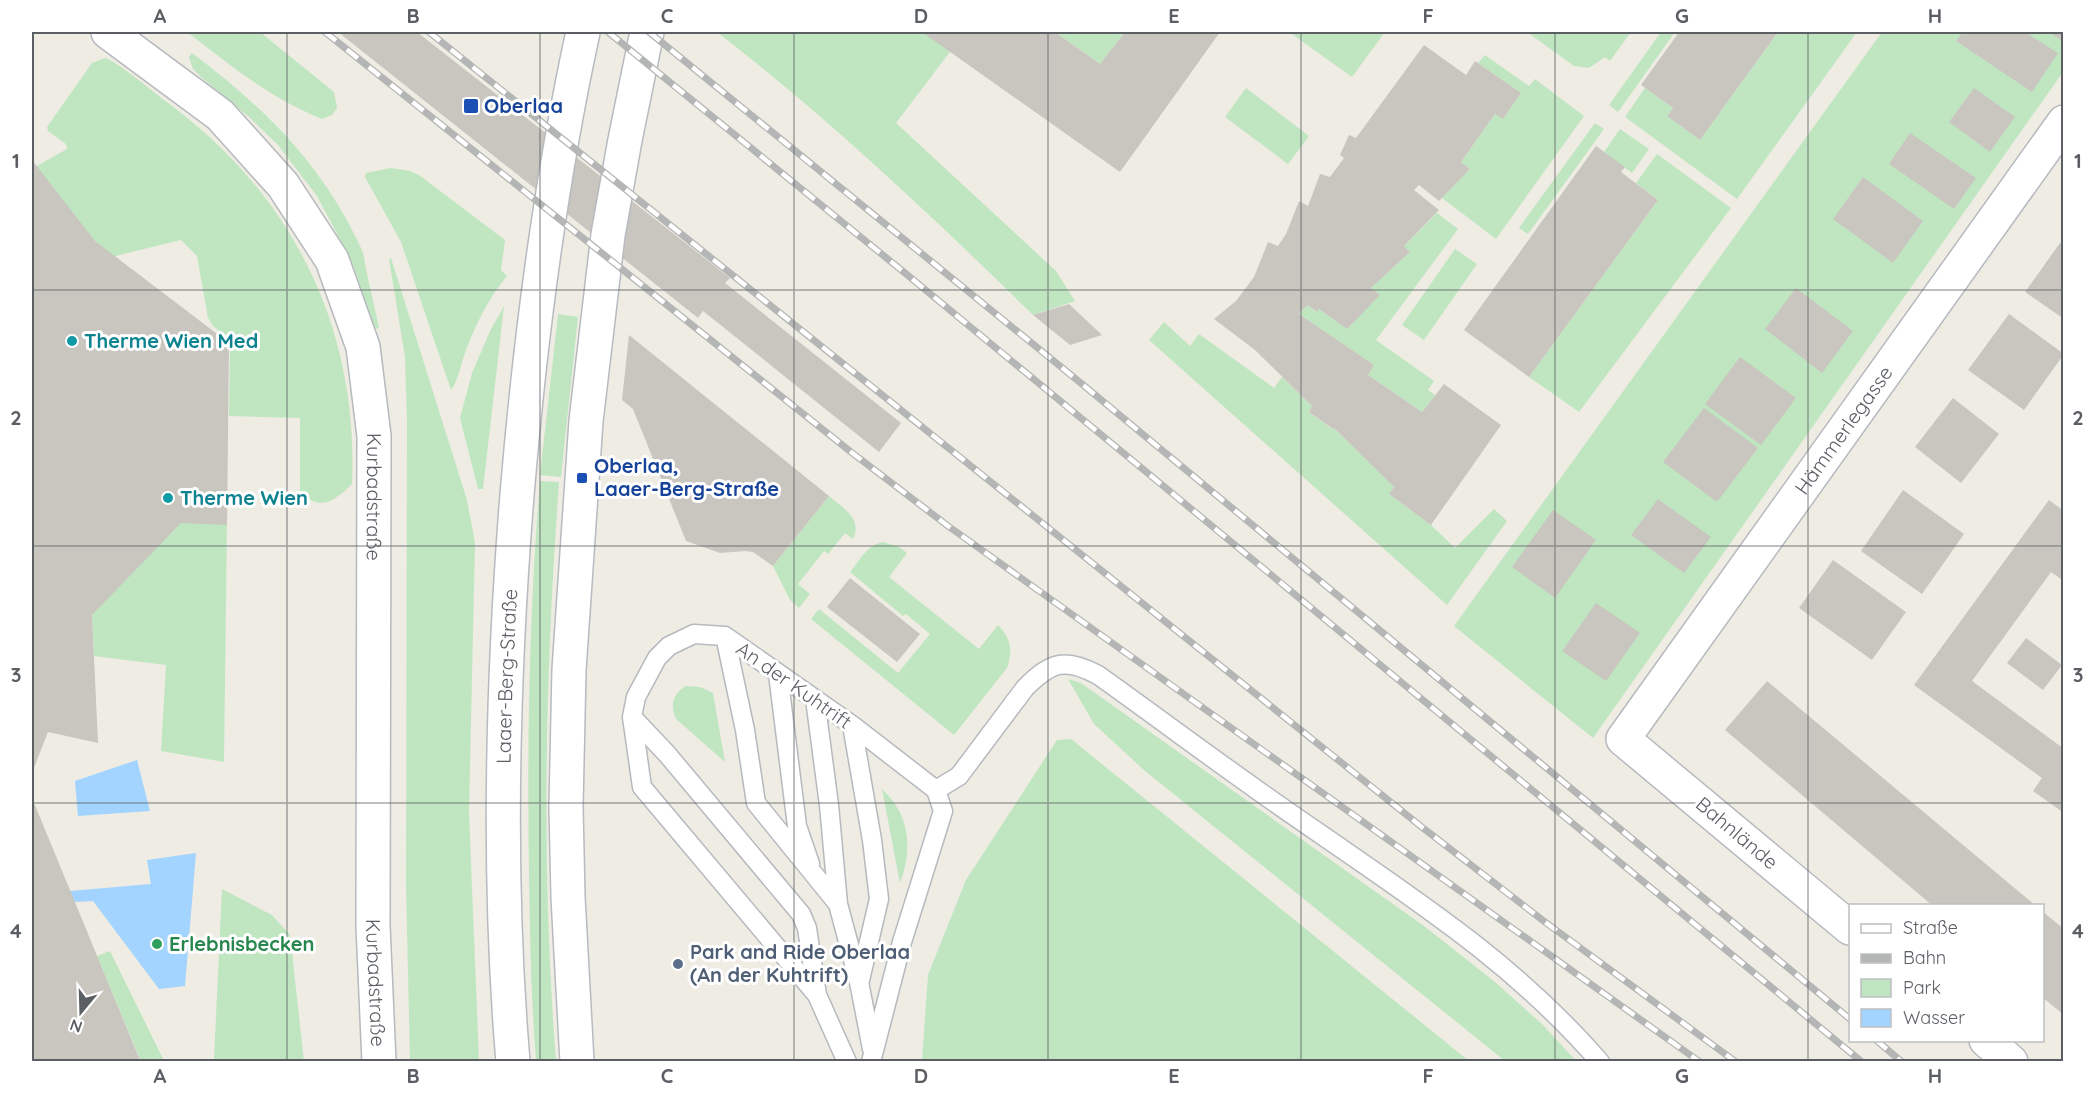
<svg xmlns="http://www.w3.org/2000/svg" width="2095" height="1093" viewBox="0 0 2095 1093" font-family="Quicksand,sans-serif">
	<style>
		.green { fill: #c0e6c1 }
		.water { fill: #a2d4ff }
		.building { fill: #c9c6c0 }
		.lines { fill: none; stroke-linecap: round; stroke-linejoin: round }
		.service-casing { stroke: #b6b9be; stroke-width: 21 }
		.minor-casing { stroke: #b6b9be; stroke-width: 36 }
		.secondary-casing { stroke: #b7bac0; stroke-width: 36 }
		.service { stroke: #fff; stroke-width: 18 }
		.minor { stroke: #fff; stroke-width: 33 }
		.secondary { stroke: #fff; stroke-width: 33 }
		.rail-casing { stroke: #b4b5b5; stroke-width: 7 }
		.rail { stroke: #fff; stroke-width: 4.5; stroke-dasharray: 14; stroke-linecap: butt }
		.grid { fill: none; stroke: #5b5f64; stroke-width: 1.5; stroke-opacity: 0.55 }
		.transit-dot { fill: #1a4fb4; stroke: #fff; stroke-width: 2 }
		.culture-dot { fill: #0f9aa8; stroke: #fff; stroke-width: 2 }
		.leisure-dot { fill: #2e9e5b; stroke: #fff; stroke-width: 2 }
		.service-dot { fill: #5c6f8a; stroke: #fff; stroke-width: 2 }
		.labels { text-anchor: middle; stroke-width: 6; stroke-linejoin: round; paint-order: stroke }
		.transit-label { font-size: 20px; font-weight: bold; fill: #164399; stroke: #fff; text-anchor: start }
		.culture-label { font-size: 20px; font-weight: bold; fill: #0d838f; stroke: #fff; text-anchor: start }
		.street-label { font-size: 20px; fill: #5b5f64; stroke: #fff }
		.leisure-label { font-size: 20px; font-weight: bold; fill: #27864d; stroke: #fff; text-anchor: start }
		.service-label { font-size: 20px; font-weight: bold; fill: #4e5e75; stroke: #fff; text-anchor: start }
		.neatline { fill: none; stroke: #5b5f64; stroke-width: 2 }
		.grid-label { font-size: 20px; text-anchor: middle; font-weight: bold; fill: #5b5f64 }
	</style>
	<rect width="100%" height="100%" fill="#eeece3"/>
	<path class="green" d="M187,32H260L334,92L337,108L332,115L322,119C271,99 230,65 187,32Z
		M717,32H965L896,123L1056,271L1075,301L1033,315C932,216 829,119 717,32Z
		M1055,32H1125L1100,64Z
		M1289,32H1385L1352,77Z
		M1527,32H1631L1610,61L1605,57L1589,68L1574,66Z
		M1661,32H1675L1618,112L1609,105Z
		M1778,32H1857L1737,199L1625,117L1645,88L1673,108L1667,116L1700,140Z
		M1882,32H2063V72L1593,738L1454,626Z
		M192,53C265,108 322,164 361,248C365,256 365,266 367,274C371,292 375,310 379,328L375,329L352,262L317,196L278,145L248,116L202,78L193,69L189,57Z
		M1485,55L1529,86L1535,79L1584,116L1496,239L1442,198L1470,169L1461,162L1495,114L1503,119L1521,93L1478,63Z
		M105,58C121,64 153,92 168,103C293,195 359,329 352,484C333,502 322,511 300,493V418L229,416L230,339L214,327L208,318L197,256L181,240L115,256L227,518L224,762L161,751L166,665L94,656L92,615L37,166L67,149L66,144L48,131L47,127L92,63Z
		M1246,88L1309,136L1288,164L1225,117Z
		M1595,123L1604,129L1528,234L1519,228Z
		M1620,129L1649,149L1632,173L1604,152Z
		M1657,154L1731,208L1579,412L1529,377L1658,200L1636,183Z
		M391,168L410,171L419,175L505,240L501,270L507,276C489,297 476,324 466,350C461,363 459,379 451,390L401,242L365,177L366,173Z
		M1437,213L1458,229L1376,340L1434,381L1428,390L1435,395L1422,412L1368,375L1374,365L1299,314L1307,305L1316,312L1319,309L1347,329L1379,295L1371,288L1410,252L1404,246Z
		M1455,249L1477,264L1424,340L1402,325Z
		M391,258L467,500L475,543L469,812L479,1061H410L406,885L407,422L405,357L389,259Z
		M504,306L483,489H478L460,418L472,373L491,329Z
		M558,314L578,317L561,477L540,475Z
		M1164,322L1190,346L1199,334L1274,388L1282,377L1312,406L1309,412L1332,429L1334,428L1394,487L1389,494L1431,525L1455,548L1494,509L1507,521L1447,605L1149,340Z
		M540,481L559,482C545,676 541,868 556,1062L536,1061C531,1000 530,938 529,876C527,744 529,612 540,481Z
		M829,496C843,508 863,519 853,539L845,533L828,554L824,551L798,584L810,594L799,608L790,600L773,566Z
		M883,542L899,547L907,553L889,577L979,649L998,625C1011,638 1013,651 1007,668L954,735L811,619L819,609L898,673L930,634L906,614L903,616L850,572C860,560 867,545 883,542Z
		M1068,679L1081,683L1424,926L1495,982L1542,1024L1576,1061H1505L1145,771L1094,724Z
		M686,686L700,687L713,693L725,762L676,719C670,706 672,694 686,686Z
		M1071,739L1469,1061H922L928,975L966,880L1057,740Z
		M882,789C910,815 913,848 900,883Z
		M222,889L272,915L290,935L304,1061H191L214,1059Z
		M110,951L164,1061H141L97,956Z"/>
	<path class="water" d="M137,760L150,811L78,816L75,781Z
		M196,853L185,986L159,989L93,901L74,902L70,891L151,884L147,860Z"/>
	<path class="building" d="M338,32H417L730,278L725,283L901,423L879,452L703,311L698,318Z
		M922,32H1055L1100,64L1125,32H1220L1120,172Z
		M1679,32H1778L1700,140L1667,116L1673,108L1641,85Z
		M1963,32H2025L2058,53L2032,92L1956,41Z
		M2049,32H2064V42Z
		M1424,45L1466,75L1475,61L1521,93L1503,119L1495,114L1461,162L1470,169L1439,201L1419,185L1414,190L1439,210L1404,246L1410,252L1371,288L1380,295L1347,329L1319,309L1317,312L1307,305L1299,314L1374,365L1368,375L1422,412L1444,384L1501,425L1431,525L1389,494L1394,487L1334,428L1333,429L1309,412L1312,406L1255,350L1214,319L1236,301L1254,277L1268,242L1278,246L1286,234L1299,201L1308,206L1320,174L1330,177L1344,158L1340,155L1349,135L1356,138Z
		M1974,88L2015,117L1990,152L1949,122Z
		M1910,133L1976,178L1954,209L1889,164Z
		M1596,146L1625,167L1621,172L1658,200L1529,377L1464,330Z
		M32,160L95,241L229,343L227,525L181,523L92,615L98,743L48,732L32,773Z
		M1863,177L1923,221L1893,263L1833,219Z
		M2060,243L2064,245V319L2025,292Z
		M1796,288L1853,331L1822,373L1765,329Z
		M1069,304L1085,319L1102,335L1070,345L1033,315Z
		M2009,314L2064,354L2024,410L1968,370Z
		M629,335L829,496L773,566L753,552L745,551L720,553L686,541L633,409L622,400Z
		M1740,357L1796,398L1761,445L1705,404Z
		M1953,398L1999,434L1961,483L1915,447Z
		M1704,408L1758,448L1717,502L1663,462Z
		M1903,490L1964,534L1922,594L1861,551Z
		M1658,499L1711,537L1684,573L1631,535Z
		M2049,500L2064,511V581L2051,572L1972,681L2064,749V813L2033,791L2042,778L1914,685Z
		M1553,510L1596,540L1555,598L1512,567Z
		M1833,560L1906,612L1872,660L1799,608Z
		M850,578L920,634L897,662L827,607Z
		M1596,603L1640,633L1606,681L1562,651Z
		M2026,638L2062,665L2043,690L2007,663Z
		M1767,681L2036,906H1933L1725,730Z
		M32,798L140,1060L136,1062H32Z
		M2042,911L2064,929V1015L2042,997Z"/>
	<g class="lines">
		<defs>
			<path id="service" d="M725,636L745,730L756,803L838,904
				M778,674L797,826L810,864
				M815,699L829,805L838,904L859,982L872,1049
				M632,717L667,754L801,914L807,928L817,995
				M852,725L872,840L879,899L860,980
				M936,790L959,776L1025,688C1051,662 1065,657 1098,675C1171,727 1242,781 1316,831C1420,903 1516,965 1600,1062
				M847,1062L817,995L642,787L632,717L636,697L657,658L669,646L694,634L725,636L852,725L936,790L943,811L902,942L871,1062"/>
			<g id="minor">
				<path id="s1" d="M108,32L220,115L283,185L332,260L363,347L374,436L373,926L379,1062"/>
				<path id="s2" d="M1850,928L1623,739L2064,122"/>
				<path d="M1986,1040L2011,1062"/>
			</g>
			<g id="secondary">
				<path id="s3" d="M513,1062C497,873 502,683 517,495C530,339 550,184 583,32"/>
				<path d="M577,1062L568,897L566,807L569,670L586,421L608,235L625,140L647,32"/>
			</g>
		</defs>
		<use href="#service" class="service-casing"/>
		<use href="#minor" class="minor-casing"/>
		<use href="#secondary" class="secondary-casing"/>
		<use href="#service" class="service"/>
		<use href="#minor" class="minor"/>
		<use href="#secondary" class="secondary"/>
		<defs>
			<path id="rail" d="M325,32L851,452L948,526L1700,1062
				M429,32L1423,828L1545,922L1736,1062
				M608,32L905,273L1862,1062
				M649,32L1082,384L1850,1019
				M1876,1040L1902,1062"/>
		</defs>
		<use href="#rail" class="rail-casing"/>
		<use href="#rail" class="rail"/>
	</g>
	<path class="grid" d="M287,32V1062M540,32V1062M794,32V1062M1048,32V1062M1301,32V1062M1555,32V1062M1808,32V1062M32,290H2064M32,546H2064M32,803H2064"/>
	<g class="transit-dot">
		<rect x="463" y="98" width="16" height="16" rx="3"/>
		<rect x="576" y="472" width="12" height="12" rx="3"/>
	</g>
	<g class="culture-dot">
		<circle cx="72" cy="341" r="6"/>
		<circle cx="168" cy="498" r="6"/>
	</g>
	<circle class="leisure-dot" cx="157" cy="944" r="6"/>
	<circle class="service-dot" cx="678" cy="964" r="6"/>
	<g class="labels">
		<g class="transit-label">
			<text x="484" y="113">Oberlaa</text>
			<text x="594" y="473">Oberlaa,<tspan x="594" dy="23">Laaer-Berg-Straße</tspan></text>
		</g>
		<g class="culture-label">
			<text x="84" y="348">Therme Wien Med</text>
			<text x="180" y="505">Therme Wien</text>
		</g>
		<g class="street-label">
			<text dy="7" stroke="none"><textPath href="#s2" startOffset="675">Hämmerlegasse</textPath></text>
			<text dy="7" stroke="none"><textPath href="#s1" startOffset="566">Kurbadstraße</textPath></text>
			<text dy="7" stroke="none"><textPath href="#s3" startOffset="386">Laaer-Berg-Straße</textPath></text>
			<text transform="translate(794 685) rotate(35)" y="7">An der Kuhtrift</text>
			<text transform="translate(1737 833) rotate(40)" y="7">Bahnlände</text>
			<text dy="7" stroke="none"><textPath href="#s1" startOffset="1052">Kurbadstraße</textPath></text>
		</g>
		<g class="leisure-label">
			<text x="169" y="951">Erlebnisbecken</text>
		</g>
		<g class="service-label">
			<text x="690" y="959">Park and Ride Oberlaa<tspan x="690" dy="23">(An der Kuhtrift)</tspan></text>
		</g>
	</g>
	<rect width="2095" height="1093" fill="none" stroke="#ffffff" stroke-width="66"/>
	<rect x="1849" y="904" width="195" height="138" fill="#ffffff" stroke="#bdbfc1" stroke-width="1.5"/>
	<rect x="1861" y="924" width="30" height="9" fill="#ffffff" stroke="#bdbfc1" stroke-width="1.5"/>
	<text x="1903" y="934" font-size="18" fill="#5b5f64">Straße</text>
	<rect x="1861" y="954" width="30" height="9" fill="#b4b5b5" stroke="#bdbfc1" stroke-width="1.5"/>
	<text x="1903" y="964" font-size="18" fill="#5b5f64">Bahn</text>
	<rect x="1861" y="979" width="30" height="18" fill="#c0e6c1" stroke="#bdbfc1" stroke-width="1.5"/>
	<text x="1903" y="994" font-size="18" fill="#5b5f64">Park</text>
	<rect x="1861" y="1009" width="30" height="18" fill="#a2d4ff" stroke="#bdbfc1" stroke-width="1.5"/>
	<text x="1903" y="1024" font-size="18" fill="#5b5f64">Wasser</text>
	<g transform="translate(81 1012) rotate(199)" stroke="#ffffff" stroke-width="4.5" paint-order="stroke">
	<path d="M0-4.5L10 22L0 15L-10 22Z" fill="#5b5f64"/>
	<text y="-9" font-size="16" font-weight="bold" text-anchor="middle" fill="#5b5f64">N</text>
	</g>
	<rect x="33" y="33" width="2029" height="1027" class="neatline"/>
	<g class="grid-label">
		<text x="160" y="23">A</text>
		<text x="413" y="23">B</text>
		<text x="667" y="23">C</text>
		<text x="921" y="23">D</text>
		<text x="1174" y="23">E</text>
		<text x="1428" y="23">F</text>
		<text x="1682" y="23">G</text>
		<text x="1935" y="23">H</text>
		<text x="16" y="168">1</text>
		<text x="2078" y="168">1</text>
		<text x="16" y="425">2</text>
		<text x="2078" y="425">2</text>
		<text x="16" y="682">3</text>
		<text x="2078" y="682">3</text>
		<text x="16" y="938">4</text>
		<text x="2078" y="938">4</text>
		<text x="160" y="1083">A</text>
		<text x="413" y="1083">B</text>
		<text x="667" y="1083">C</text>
		<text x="921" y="1083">D</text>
		<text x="1174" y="1083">E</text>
		<text x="1428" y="1083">F</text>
		<text x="1682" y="1083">G</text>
		<text x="1935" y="1083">H</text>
	</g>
</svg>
